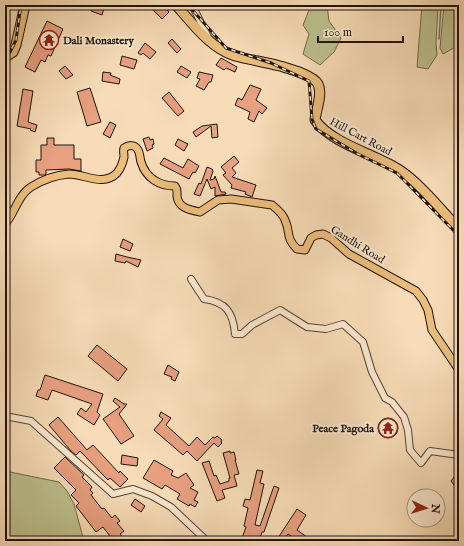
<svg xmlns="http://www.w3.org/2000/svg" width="464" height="546" viewBox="0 0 464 546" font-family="'IM FELL English',serif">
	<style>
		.green { fill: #bdc08e; stroke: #6e6a4d }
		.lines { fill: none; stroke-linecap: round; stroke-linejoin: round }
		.stream { stroke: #6b786d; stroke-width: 1.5 }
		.building { fill: #e7a080; stroke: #1f130c }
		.minor-casing { stroke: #554537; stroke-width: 8 }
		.major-casing { stroke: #1f130c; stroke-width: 9 }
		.highway-casing { stroke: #1f130c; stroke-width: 11 }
		.minor { stroke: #fae8d0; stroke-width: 6 }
		.major { stroke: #ecbe7c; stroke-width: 7 }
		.highway { stroke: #ecbe7c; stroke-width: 9 }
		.rail-casing { stroke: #1f130c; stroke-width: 3 }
		.rail { stroke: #fae8d0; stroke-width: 1.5; stroke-dasharray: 4.5; stroke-linecap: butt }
		.labels { text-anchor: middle; stroke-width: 4; stroke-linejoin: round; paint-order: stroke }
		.poi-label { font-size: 11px; font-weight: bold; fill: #1f130c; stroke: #fae8d0; text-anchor: start }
		.street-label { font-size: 11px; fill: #1f130c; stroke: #fae8d0 }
	</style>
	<rect width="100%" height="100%" fill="#f7dcb7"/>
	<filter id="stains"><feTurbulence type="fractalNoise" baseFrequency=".005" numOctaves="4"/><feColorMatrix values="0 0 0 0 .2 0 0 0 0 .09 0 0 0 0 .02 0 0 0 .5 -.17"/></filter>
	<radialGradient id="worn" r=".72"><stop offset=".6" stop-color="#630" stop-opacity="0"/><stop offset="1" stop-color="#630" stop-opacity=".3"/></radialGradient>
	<path class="green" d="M311,5H327L329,21L341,38L334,52L320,65L303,54L309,34L303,25Z
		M422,5H438L436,43L437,55L428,69L417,67Z
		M444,5H459V45L443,54L440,48Z
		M5,468L10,472L59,482L67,491L74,504L84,541H5Z"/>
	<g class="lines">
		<path class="stream" d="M439,39L441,5"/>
	</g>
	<path class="building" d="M93,5H105L102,15L91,11Z
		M148,5H162L169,12L162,19Z
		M47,21L63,29L51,56L48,55L45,62L41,60L35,72L25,67Z
		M172,39L181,49L177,53L168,43Z
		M145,43L156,52L150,59L143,53L141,55L138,53Z
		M122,56L137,60L134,69L120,65Z
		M221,58L237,67L235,72L226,68L224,70L216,65Z
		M65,66L73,75L66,79L59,71Z
		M181,66L191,72L187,78L177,72Z
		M103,72L111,73L110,75L120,79L119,84L102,81Z
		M199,72L213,75L211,82H209L204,90L196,86L200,79L197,78Z
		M250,85L261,89L256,100L267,108L262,114L259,111L254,122L248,119L250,112L235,105L238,98L242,100Z
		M90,88L101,122L87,126L77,92Z
		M23,89L33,91L28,122L37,125L35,132L30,130L31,129L17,126Z
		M169,92L184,111L178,116L162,98Z
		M110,122L116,125L110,138L103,134Z
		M217,124L218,137L212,138L211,126L196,137L193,132L202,126Z
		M149,137L150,140L153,139L154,144L152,145L153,148L147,151L143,139Z
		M47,138H54V145H74V159H81V171L69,169L46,170V174L45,175H39V172H36V160H41V145H47Z
		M178,139L188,144L184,151L175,145Z
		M234,156L239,162L232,168L236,173L232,177L256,185L252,197L245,194L246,192L231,188L232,185L223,175L226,173L221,167Z
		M164,158L183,168L188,159L199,166L195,173L193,172L189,179L160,164Z
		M207,167L212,169L213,171L210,180L214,179L215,176L221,192H225L226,194L215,196V187L211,189L207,179L200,196L194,194L199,183L201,184Z
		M123,239L133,244L130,251L120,247Z
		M116,254L127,257L141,260L138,267L126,261L125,263L115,261Z
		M97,345L127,369L118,381L88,356Z
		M168,365L179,372L175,381L171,379L172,377L164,374Z
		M45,375L103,394L97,412L100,415L94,425L77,414L81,408L86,412L92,404L52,390L48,400L36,396L38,390H40Z
		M115,398L124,404H127L119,414L134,436L121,444L103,419L120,407L113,401Z
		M161,412L171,418L166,425L189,446L197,437L205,445L213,437L215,438L217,436L222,440L221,442L222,443L218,447L214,443L197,461L187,451L183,455L154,430L163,419L159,416Z
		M58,417L87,450L93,445L119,473L120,471L128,479L120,487L110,478L108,480L80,451L76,455L71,451L49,425Z
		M378 428a10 10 0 1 1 20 0a10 10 0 1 1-20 0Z
		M230,451V453L234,452L236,460H235L239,474L234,475L237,486L222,490L225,498L217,501L202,463L209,461L214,476L216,475L220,484L229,481V478H230L223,453Z
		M122,455L138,458L137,466L121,464Z
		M65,457L84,475L82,477L92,487L90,490L93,493L91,495L102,509L104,508L112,518L115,515L120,521L117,523L124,531L120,534L122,536L118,540L116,537L113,540L103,527L96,532L76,506L79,503L71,495L76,490L54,468Z
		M154,460L173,471L171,475L178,478L186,473L194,485L190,488L198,492L194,500L198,502L195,507L190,504L189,506L177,499L180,494L165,485L162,489L143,478Z
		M257,470L263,471L260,483L264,484L255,525L260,526L274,486L279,488L264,532H262L259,541H252L242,538L246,527L244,526L248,508L243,506L245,499L250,500Z
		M459,471V492L451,481Z
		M135,499L145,506L141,512L131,505Z
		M297,509L306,515L297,530L307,537L304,541H299L288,534L284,541H276Z"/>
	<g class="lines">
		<defs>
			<path id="minor" d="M192,5L209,39
				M191,279L204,299C226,302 233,312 235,334H242L252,325L280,310L307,327L326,329L343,324L363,342L372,372L385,398L392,402L404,417L408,430L410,450L421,463L430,451L459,455
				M5,416L31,421L113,494L133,489L152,496L171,507L207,541"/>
			<path id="major" d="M5,224C15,213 18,195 31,187C42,180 57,175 69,174C85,174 103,187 117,173C120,169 123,162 124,157C124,153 123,151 124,148C129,145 135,144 138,150C140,153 140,159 141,162C146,178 159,186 175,186C178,190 177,191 177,196C178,208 190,210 200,212L218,200L231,199L272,205C277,209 283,214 285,220C291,233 285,237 297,249L305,250L311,238L316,235L323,234L331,238L349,254L416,291L423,300L428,310L432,330L459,370"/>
			<path id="highway" d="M176,5C193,24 210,48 235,56C250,60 265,62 280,66C290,69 313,75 318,84C323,94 316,110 315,120C331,143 374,154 398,169C419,182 442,211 459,229
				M5,57L13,52L16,45L25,5"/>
		</defs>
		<use href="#minor" class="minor-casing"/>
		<use href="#major" class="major-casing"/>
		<use href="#highway" class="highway-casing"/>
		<use href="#minor" class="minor"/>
		<use href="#major" class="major"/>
		<use href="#highway" class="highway"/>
		<defs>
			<path id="rail" d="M188,5L226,48L271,63L309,81L312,119L316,129L358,154L397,173L459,236
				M5,53L10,52L16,40L21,5"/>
		</defs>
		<use href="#rail" class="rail-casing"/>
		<use href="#rail" class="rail"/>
	</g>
	<defs>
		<symbol id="temple-ring" viewBox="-11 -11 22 22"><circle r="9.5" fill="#fae8d0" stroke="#8f2418" stroke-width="1.5"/><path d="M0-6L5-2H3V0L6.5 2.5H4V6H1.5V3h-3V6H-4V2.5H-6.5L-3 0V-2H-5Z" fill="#8f2418"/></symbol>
	</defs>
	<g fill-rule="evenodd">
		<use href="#temple-ring" x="38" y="29" width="22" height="22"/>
		<use href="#temple-ring" x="377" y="417" width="22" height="22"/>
	</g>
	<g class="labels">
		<g class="poi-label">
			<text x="63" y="44">Dali Monastery</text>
			<text x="374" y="432" text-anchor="end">Peace Pagoda</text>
		</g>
		<g class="street-label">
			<text transform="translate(361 136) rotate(28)" y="4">Hill Cart Road</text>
			<text transform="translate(358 244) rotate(32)" y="4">Gandhi Road</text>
		</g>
	</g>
	<rect width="464" height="546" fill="none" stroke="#f7dcb7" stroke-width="20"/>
	<rect x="6" y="6" width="452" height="534" fill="none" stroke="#1f130c" stroke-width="2"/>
	<rect x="10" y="10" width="444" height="526" fill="none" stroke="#1f130c"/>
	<g transform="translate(426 508) rotate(94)"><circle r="19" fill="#fae8d0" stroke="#a29382"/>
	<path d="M0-3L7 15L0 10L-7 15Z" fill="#8f2418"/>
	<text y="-6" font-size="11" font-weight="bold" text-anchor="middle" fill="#1f130c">N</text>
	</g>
	<path d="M318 36v6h85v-6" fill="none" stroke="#1f130c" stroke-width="2"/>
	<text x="324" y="36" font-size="12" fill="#1f130c" stroke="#fae8d0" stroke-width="3" paint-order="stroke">100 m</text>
	<rect width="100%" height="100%" filter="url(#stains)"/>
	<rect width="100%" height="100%" fill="url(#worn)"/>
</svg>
